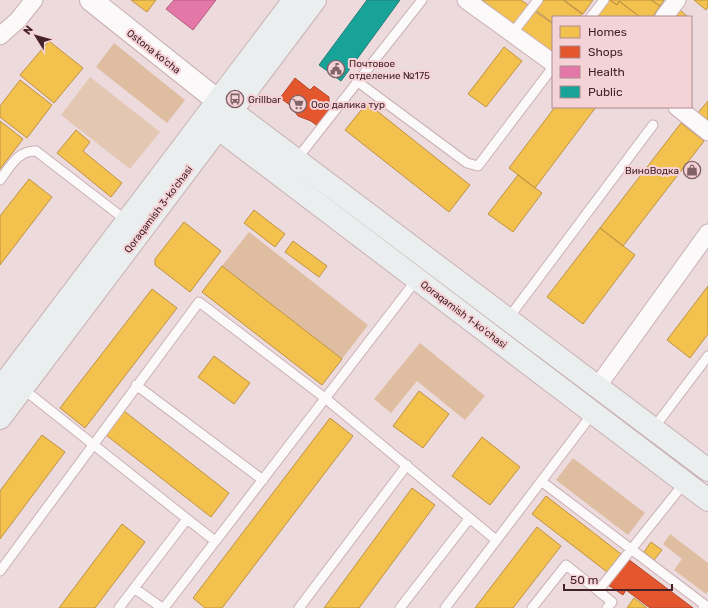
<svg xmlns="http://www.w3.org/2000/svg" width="708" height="608" viewBox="0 0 708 608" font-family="Rubik,sans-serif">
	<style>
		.green { fill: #e3c7b2 }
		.forest { fill: #debda1 }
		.homes { fill: #f2c14e; stroke: #be9243 }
		.shops { fill: #e4572e; stroke: #b4472c }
		.health { fill: #e377a8; stroke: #b35e82 }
		.public { fill: #17a398; stroke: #247d76 }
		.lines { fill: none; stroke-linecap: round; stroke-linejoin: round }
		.service-casing { stroke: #c9b1b5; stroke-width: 11 }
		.minor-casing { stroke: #c9b1b5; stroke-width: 19 }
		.tertiary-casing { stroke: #c9b1b5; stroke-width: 24 }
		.secondary-casing { stroke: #c9b1b5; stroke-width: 24 }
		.service { stroke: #fcf9fa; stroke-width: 9 }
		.minor { stroke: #fcf9fa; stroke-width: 17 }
		.tertiary { stroke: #fcf9fa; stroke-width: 22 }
		.secondary { stroke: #eaeeee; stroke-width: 22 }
		.labels { text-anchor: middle; stroke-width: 4; stroke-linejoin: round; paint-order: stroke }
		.street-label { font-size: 10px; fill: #442328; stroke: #f5d2d6 }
		.poi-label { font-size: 10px; fill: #442328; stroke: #f5d2d6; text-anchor: start }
	</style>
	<rect width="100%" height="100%" fill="#eddadc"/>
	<path class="green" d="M90,77L160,132L130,169L61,115Z"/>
	<path class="forest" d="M114,43L185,100L167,123L96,67Z
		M249,232L368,325L342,359L222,266Z
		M420,343L485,396L465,420L417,381L391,413L374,399Z
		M573,458L645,513L628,535L556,480Z
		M670,534L708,563V591L706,594L674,570L682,559L663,544Z"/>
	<path class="homes" d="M131,0H156L147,12Z
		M482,0H521L531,7L516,26Z
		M540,0H563L582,14L580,17H553V23L534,9Z
		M564,0H593L583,14Z
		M606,0H610L617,5L619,1L640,17H593Z
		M610,0H651L660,6L652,17H640L619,1L617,5Z
		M651,0H664L660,6Z
		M694,0H708V7L706,10Z
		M533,10L553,24V53L516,32Z
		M680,10L688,17H675Z
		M49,41L83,68L54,103L20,75Z
		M504,47L522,61L486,107L468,94Z
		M20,80L52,105L27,138L0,117V106Z
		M708,101V123L697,114Z
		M367,103L470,185L449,212L345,130Z
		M555,107H596L535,188L509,168Z
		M0,121L23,139L0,169Z
		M681,123L704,141L623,246L600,228Z
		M76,130L90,142L83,151L122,183L111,197L57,153Z
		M518,175L542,193L513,232L488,214Z
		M29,179L52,197L0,265V216Z
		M254,210L285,234L275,247L244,223Z
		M184,222L221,251L190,292L155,265V259Z
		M600,228L635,255L583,324L547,297Z
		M293,241L327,266L319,277L285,252Z
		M222,266L342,359L322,385L202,292Z
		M708,286V334L690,358L667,340Z
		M152,289L177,308L85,428L60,408Z
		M214,356L250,383L234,404L198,377Z
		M419,391L449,414L423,448L393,426Z
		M124,411L229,493L211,517L106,435Z
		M330,418L353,436L222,608H205L193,598Z
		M42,435L65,452L0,539V491Z
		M482,437L520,467L490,505L452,476Z
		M412,488L435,505L359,608H324Z
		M546,496L621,554L607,572L532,514Z
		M122,524L145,542L95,608H59Z
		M537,527L561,546L513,608H475Z
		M651,542L662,550L654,560L644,552Z
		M634,598L647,608H627Z"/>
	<path class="shops" d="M295,78L310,90L314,86L329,97V104L334,108L320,128L311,121L298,116L290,105L280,98Z
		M628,559L693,608H650L626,590L623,595L608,585Z"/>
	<path class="health" d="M174,0H216L193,30L166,9Z"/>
	<path class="public" d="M367,0H400L341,81L319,65Z"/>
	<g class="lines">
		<defs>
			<path id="service" d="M591,17L604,0
				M511,35L538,0
				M358,82L467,163L478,166L553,67
				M296,160L422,0
				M0,180C10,167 18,150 36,151L127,221
				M507,320L653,125
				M136,385L263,480
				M22,388L215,541
				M653,429L708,356
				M541,481L705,605L703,608
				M0,571L199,302L325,398L496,540
				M134,588L162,608
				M598,591L685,482
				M119,608L187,519
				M164,608L417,279
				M299,608L407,465
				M400,608L469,519
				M445,608L593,413
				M532,608L566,565L612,602L607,608"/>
			<path id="minor" d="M466,0L553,63
				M664,17L677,0
				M0,36L18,20L34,0
				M677,107L708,132
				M597,387L708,233"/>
			<path id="tertiary" d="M91,0L218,101"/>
			<path id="secondary" d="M218,101L708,470
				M219,129L708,500
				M0,389L294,0
				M0,418L315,0"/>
		</defs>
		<use href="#service" class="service-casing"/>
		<use href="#minor" class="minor-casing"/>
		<use href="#tertiary" class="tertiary-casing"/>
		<use href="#secondary" class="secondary-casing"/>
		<use href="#service" class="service"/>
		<use href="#minor" class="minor"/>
		<use href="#tertiary" class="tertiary"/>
		<use href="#secondary" class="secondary"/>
	</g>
	<defs>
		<symbol id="civic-ring" viewBox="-11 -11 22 22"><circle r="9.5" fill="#f5d2d6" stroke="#7f6367" stroke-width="1.5"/><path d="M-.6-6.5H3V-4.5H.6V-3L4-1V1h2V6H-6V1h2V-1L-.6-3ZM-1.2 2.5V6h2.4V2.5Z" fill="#7f6367"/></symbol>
		<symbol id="bus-ring" viewBox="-11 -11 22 22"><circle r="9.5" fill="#f5d2d6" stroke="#7f6367" stroke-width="1.5"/><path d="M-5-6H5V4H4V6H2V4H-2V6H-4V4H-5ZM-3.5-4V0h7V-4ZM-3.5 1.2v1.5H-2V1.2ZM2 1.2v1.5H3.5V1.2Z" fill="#7f6367"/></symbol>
		<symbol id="supermarket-ring" viewBox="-11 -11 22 22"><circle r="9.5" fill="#f5d2d6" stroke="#7f6367" stroke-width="1.5"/><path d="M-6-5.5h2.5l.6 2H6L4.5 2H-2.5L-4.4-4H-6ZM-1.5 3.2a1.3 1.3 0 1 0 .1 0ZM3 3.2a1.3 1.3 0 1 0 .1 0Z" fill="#7f6367"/></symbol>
		<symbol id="shop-ring" viewBox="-11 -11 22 22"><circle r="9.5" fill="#f5d2d6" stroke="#7f6367" stroke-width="1.5"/><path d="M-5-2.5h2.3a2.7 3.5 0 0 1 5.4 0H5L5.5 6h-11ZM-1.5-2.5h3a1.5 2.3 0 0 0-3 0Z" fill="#7f6367"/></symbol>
	</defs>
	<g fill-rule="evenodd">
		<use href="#civic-ring" x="326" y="59" width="20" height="20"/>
		<use href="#bus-ring" x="225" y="89" width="20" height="20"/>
		<use href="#supermarket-ring" x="288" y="94" width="20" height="20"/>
		<use href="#shop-ring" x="682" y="160" width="20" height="20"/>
	</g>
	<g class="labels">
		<g class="street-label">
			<text transform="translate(154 51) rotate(38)" y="4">Ostona ko'cha</text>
			<text transform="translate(158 209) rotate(-53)" y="4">Qoraqamish 3-ko'chasi</text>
			<text transform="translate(464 314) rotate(37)" y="4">Qoraqamish 1-koʻchasi</text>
		</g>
		<g class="poi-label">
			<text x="349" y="67">Почтовое<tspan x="349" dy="12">отделение №175</tspan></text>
			<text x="248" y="103">Grillbar</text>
			<text x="311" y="108">Ооо далика тур</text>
			<text x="679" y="174" text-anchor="end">ВиноВодка</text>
		</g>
	</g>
	<rect x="552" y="16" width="140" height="92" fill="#f5d2d6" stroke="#ae8c90"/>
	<rect x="560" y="26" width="20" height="12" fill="#f2c14e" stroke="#ae8c90"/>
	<text x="588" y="36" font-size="12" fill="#442328">Homes</text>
	<rect x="560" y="46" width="20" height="12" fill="#e4572e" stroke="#ae8c90"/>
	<text x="588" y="56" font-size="12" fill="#442328">Shops</text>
	<rect x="560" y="66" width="20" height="12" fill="#e377a8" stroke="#ae8c90"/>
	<text x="588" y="76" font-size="12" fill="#442328">Health</text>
	<rect x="560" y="86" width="20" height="12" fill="#17a398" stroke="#ae8c90"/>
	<text x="588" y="96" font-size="12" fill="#442328">Public</text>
	<g transform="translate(36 36) rotate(307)" stroke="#f5d2d6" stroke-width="3" paint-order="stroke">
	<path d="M0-3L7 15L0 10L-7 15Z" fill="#442328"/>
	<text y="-6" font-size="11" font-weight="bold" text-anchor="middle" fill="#442328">N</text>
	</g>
	<path d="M564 584v6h108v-6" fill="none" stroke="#442328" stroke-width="2"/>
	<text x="570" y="584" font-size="12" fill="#442328" stroke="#f5d2d6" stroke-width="3" paint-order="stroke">50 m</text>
</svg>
